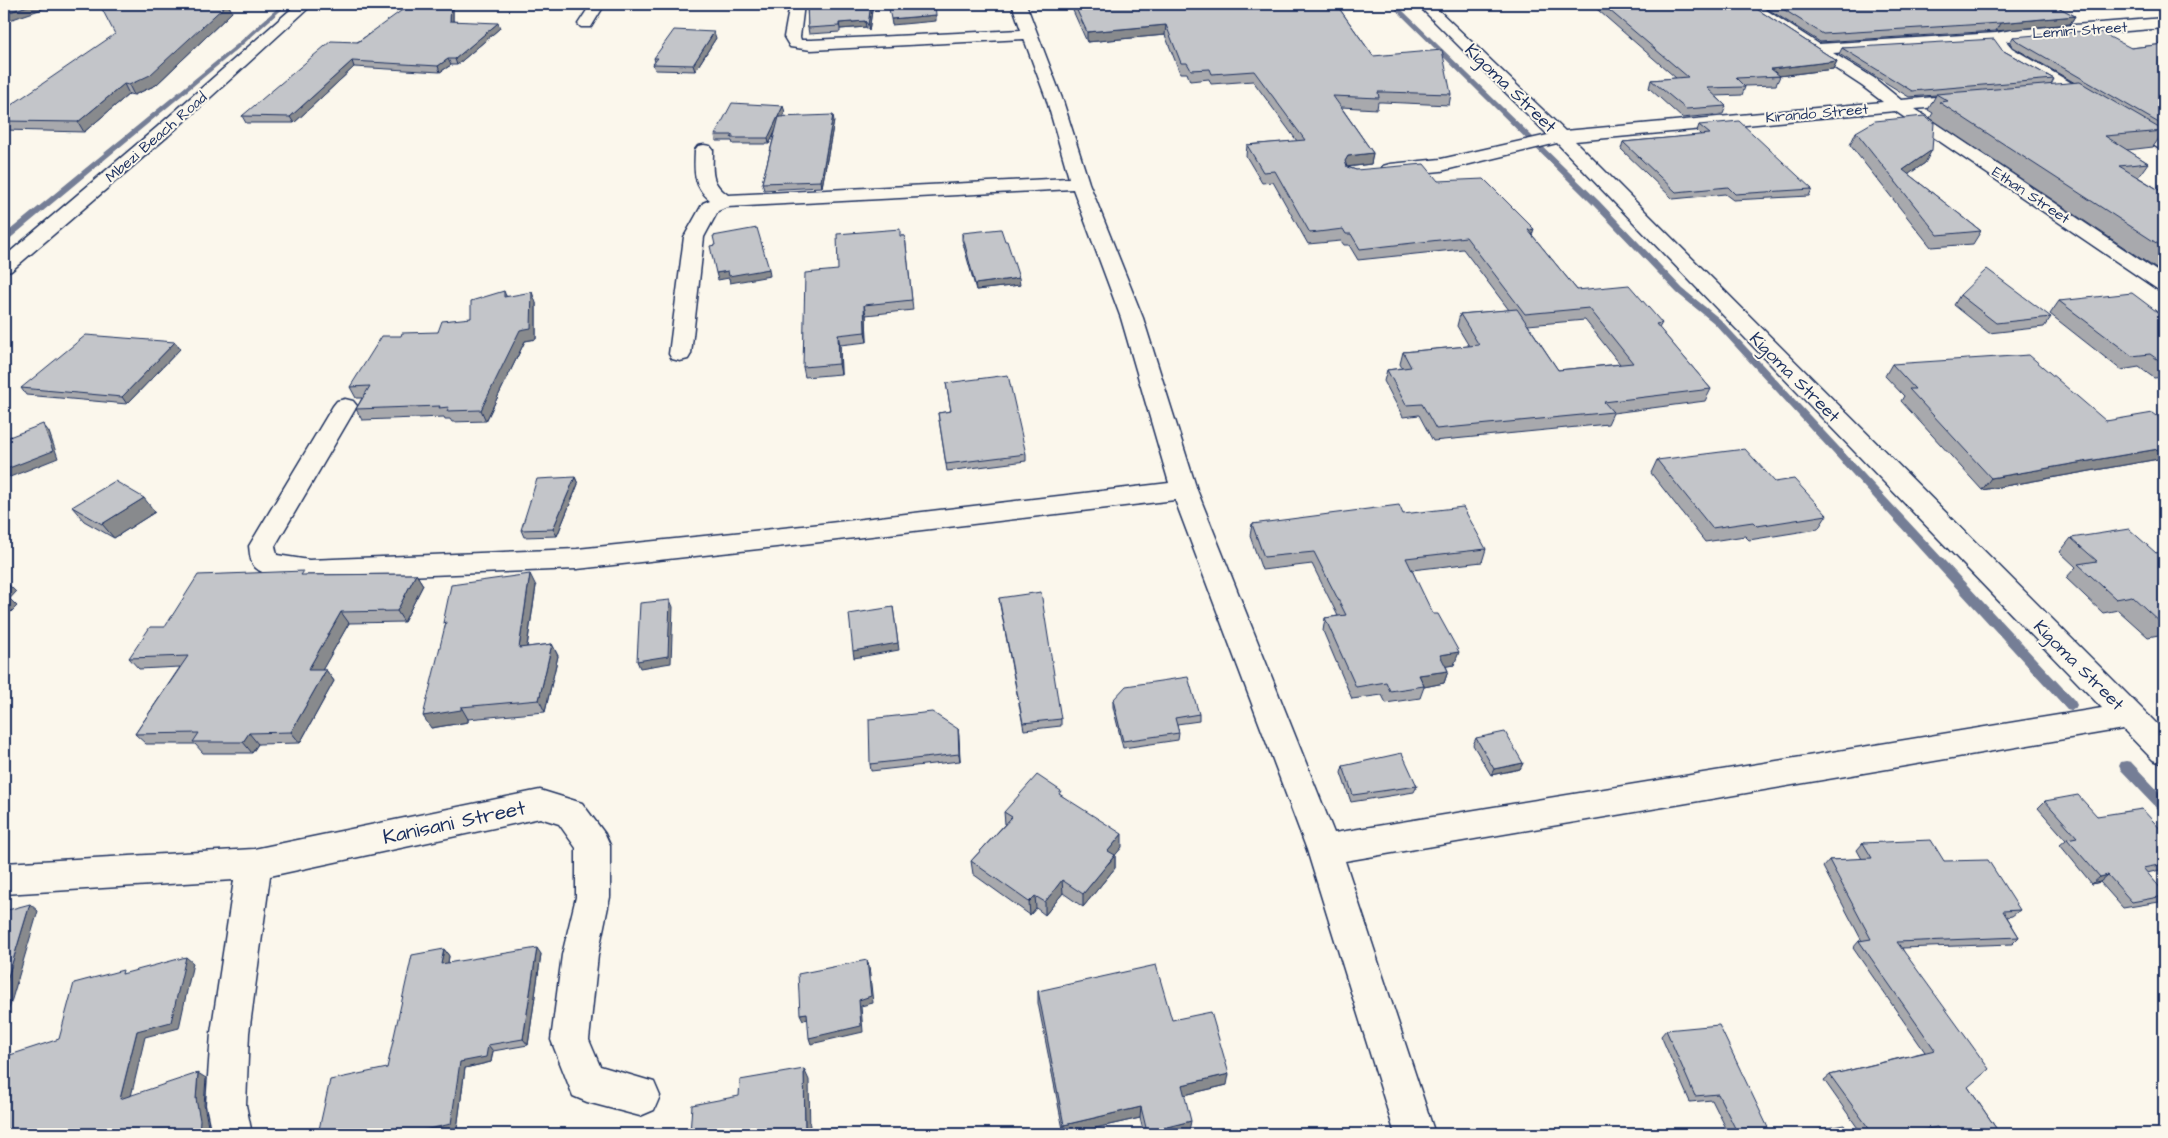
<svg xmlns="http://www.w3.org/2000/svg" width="2168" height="1138" viewBox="0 0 2168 1138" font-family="'Architects Daughter',sans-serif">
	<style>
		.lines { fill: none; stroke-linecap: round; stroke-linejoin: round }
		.stream { fill: #747e96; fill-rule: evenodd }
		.minor-casing { stroke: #1b2f5e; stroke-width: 3 }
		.secondary-casing { stroke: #1b2f5e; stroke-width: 3 }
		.minor { fill: #fbf7ec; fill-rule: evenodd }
		.secondary { fill: #fbf7ec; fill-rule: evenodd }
		.wall { fill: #a8a9ad; stroke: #1b2f5e; fill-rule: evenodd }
		.shaded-wall { fill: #888a8d; stroke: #1b2f5e }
		.building { fill: #c3c5c9; stroke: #1b2f5e }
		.labels { text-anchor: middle; stroke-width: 4; stroke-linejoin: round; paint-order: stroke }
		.far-street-label { font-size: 15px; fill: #1b2f5e; stroke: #fbf7ec }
		.street-label { font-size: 18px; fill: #1b2f5e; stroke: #fbf7ec }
		.near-street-label { font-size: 21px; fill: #1b2f5e; stroke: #fbf7ec }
	</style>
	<rect width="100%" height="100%" fill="#fbf7ec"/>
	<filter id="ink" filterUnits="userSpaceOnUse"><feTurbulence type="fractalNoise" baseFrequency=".02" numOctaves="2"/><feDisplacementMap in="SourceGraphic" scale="10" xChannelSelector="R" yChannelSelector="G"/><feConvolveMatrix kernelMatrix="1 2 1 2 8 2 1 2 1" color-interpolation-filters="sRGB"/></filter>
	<g filter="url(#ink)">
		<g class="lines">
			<path class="stream" d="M282,4H288L240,47L7,241H4V235L236,45Z
				M1427,4H1435L1432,6Z
				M1396,8H1400L1599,201L1683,289L1720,319L2075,701L2077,705L2075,709L2071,710L2067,709L1714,323L1677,293L1593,205L1396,10Z
				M2126,761L2131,762L2164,797V812L2159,810L2121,770L2119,766L2121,762Z"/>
			<defs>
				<path id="minor" d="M591,4H605L591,27H581L578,24Z
					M790,4H804L800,37L801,40H811L1021,30L1012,4H1026L1063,101L1089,183L1143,318L1197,490L1334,833L2102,708L1557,143L1441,171L1390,176L1383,174L1381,170L1383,166L1390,164L1441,159L1548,135L1417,4H1432L1565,131L1883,102L1862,86L1742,7L1740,4H1757L1819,44L1996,33L2011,30L2164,18V28L2006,41L2012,48L2164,137V149L2158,148L2000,54L1992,43L1833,53L1874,78L1901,100L1969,94L1975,95L1977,99L1975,103L1969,104L1915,109L2164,276V291L2157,289L1895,111L1575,141L2164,731V764L2153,760L2123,729L1345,861L1435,1134H1395L1307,850L1175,500L812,543L577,569L309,580C293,578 269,579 256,568C250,563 250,553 249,546L333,406L337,401L345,399L353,401L357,406L275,546L277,555L309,560L577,549L812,525L1169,483L1121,318L1073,189L727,207L718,211L704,237L691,354L688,359L680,361L672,359L669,354L684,237L703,203L710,200C693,186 694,171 695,150L698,146L704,145L710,146L713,150C713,171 709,182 728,195L1069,178L1047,101L1024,39L811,50L790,47L784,37Z
					M540,790L582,803L605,834L610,845V897L598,955L589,1040L600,1066L654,1082L660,1096L654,1110L640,1116L587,1102L573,1096L551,1040L562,955L576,897V848L559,824L540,818L270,876L249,1033L246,1105L252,1134H212L206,1105L211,1033L234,880L4,894V863L254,849Z"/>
				<path id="secondary" d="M297,4H313L168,136L11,271L4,273V257L156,128Z"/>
			</defs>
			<use href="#minor" class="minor-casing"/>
			<use href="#secondary" class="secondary-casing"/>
			<use href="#minor" class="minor"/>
			<use href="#secondary" class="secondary"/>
		</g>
		<path class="wall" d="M205,4H228L232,12L156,85L134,95L129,94L84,132L4,130V110Z
			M453,4V21L500,28L457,65H451L440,72L354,67L294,123H246L242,116L410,8Z
			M807,4H873L869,31L866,27L840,29V32L809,34L808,28Z
			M1070,4H1336L1373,56L1451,94L1449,105L1382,102H1378L1377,109L1341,107L1373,153L1371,164L1348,167L1356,170L1438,181L1532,235L1577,290L1662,323L1659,328L1711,389L1705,401L1613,413L1608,424L1433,441L1419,415L1403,417L1384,381L1387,370L1402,368L1400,364L1403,352L1469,346L1457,326L1460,314L1509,310L1463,249L1358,260L1349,245H1344L1341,241L1308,244L1273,182L1262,183L1246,156L1247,145L1297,141L1253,81L1211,84L1209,79L1190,81L1187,73H1180L1165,35L1087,42ZM1585,320L1620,364L1558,370L1528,325Z
			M1591,4H1749L1837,61L1833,69L1779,76H1780L1776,85L1745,86V87L1742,95L1716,96L1726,106L1723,114L1682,118L1649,88L1651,80L1676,78Z
			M1760,4H2052L2075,16L2070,24L1996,31L1820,42Z
			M2013,37L2131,48L2164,44V135L2162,134L2153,147L2127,150L2148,163L2138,177L2164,193V274L1930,118L1933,113L1928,110L1936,95L1909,97L1839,54L1842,48L2002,50L2054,79L2051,85L2075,83L2013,47L2010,43Z
			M716,38L695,71L655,70L653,64L655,62L654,58Z
			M785,112L783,116L834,121L822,187L764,190L762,183L775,132L769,144H733L732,141H716L715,135Z
			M1699,125L1812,189L1809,196L1733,200L1725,194L1673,199L1621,149L1623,142L1701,135L1697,131Z
			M1856,132L1925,163L1908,174L1981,231L1973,244L1931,247L1850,145Z
			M962,233L1020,285L976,290L962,240Z
			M901,236H905L913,310L866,315L867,342L840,345L841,374L805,377L803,367L838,270Z
			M504,291L506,296L536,303V339L525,341L486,421L452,422L450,419H445L444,417L362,420L356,409L362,398H356L350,387L438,332L471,318Z
			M1960,295L2051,317L2044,327L1989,333L1954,305Z
			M2059,301L2164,317V377L2154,378L2139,367L2121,370L2050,314Z
			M175,342L180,349L127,404L26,395L21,388Z
			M1892,364L2106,421H2164V458L1982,490L1901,401L1904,396L1885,376Z
			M946,383L1026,454V461L947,471L938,413L951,411Z
			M1657,460L1827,515L1818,529L1749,540L1745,536L1705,542L1651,473Z
			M575,477L578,484L557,536L524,537L521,530Z
			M72,507L155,512L114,538L84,521Z
			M1403,514L1486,549L1482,562L1412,570L1454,665L1446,666L1448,671L1444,683L1424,687L1420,698L1386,703L1382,695L1352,699L1323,631L1325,618L1338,616L1312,564L1262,570L1250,536L1252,524Z
			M2071,538L2156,553L2164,551V634L2148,637L2118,610L2103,613L2066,578L2076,567L2060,552Z
			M416,574L423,585L404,622L349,623L322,670H326L334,681L300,743L258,744L252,753H203L195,744H146L135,734L180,667L139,669L129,658L165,627L306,575Z
			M536,586L527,647L552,644L558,656L545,712L468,719V722L431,728Z
			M999,598L1061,719V726L1024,730L1000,605Z
			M1113,700L1199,714V721L1177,724L1179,733L1178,740L1123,748L1113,707Z
			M958,729L960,761L871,771L870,764Z
			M1476,738L1523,763L1520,769L1491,775L1473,745Z
			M1343,766L1417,786L1414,792L1351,802L1341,773Z
			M1061,795L1122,847L1115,855V868L1083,907L1063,893L1045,915L1036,908L1030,915L973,874L971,861L1005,824L1004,812Z
			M2045,801L2097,816L2164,833V869L2147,873L2164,892V898L2159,902L2123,908L2100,882L2092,884L2060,845L2066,840L2038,808Z
			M1863,843L1944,861L2020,910L2012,916L2007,917L2019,937L2012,944L1902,948L1968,1087L2000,1134H1931L1930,1132L1921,1134H1862L1824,1080L1830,1075L1925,1052L1853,948L1859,941H1862L1823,867L1829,860L1862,859L1857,850Z
			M444,949L449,956L448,963L541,954L528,1045L493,1051L491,1062L465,1068L457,1129L435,1134H318L387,1068Z
			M1038,991L1172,1020L1227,1085L1184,1095L1189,1131L1177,1134H1144L1140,1118L1069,1134H1064L1038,1003Z
			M1666,1030L1771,1134H1729L1712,1100L1690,1102L1661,1036Z"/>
		<path class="shaded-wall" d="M33,4H57L4,22V14Z
			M227,4H228L232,12L156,85L134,95L129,85Z
			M451,4H453V26L450,21Z
			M871,4H873L869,31L868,25Z
			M936,15V21L892,25L891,19Z
			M2075,16L2070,24L1996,31L2000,23Z
			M865,21L866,27L840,29L839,23Z
			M498,23L500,28L457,65L455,59Z
			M1166,25L1165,35L1087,42V32Z
			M714,32L716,38L695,71L693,65Z
			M448,59L451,65L440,72L438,66Z
			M352,61L354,67L294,123L290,117Z
			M1837,61L1833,69L1771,77V69Z
			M124,84L129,94L84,132L78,122Z
			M783,106L785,112L769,144L768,138Z
			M833,115L834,121L822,187L821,181Z
			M1932,150L1925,163L1896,183L1903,170Z
			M1373,153L1371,164L1346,167L1345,161L1348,156Z
			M1534,229L1530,241L1528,230Z
			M769,269L770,276L730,283L729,278L718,280L716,273L728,271Z
			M1019,278L1020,285L976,290L975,284Z
			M532,292L536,303V339L525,341L486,421L481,410Z
			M864,305L866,315L867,342L865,332Z
			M838,335L840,345L841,374L839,364Z
			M175,342L180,349L127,404L122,397Z
			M43,424L49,432L58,458L10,477L4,470Z
			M2164,448V458L1982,490L1991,478Z
			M575,477L578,484L557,536L553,529Z
			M144,498L155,512L114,538L102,524Z
			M416,574L423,585L404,622L397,611Z
			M530,574L536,586L525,659L519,648Z
			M9,585L16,592L4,605V590Z
			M10,599L17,606L4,619V605Z
			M670,600L673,607L671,663L640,668L637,661Z
			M893,607L899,650L854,658L853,651Z
			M341,612L349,623L316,681L308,670Z
			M552,644L558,656L545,712L539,700Z
			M4,651L10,657L4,663Z
			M1459,652L1454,665L1436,668L1440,655Z
			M326,670L334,681L300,743L291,732Z
			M1448,671L1444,683L1424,687V686L1419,675Z
			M461,707L468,719V722L431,728L423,716Z
			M958,729L959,736L960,761L959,754Z
			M249,733L258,744L252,753L243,742Z
			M1523,763L1520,769L1491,775L1494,769Z
			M1122,834V847L1108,864V851Z
			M1115,855V868L1083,907V894Z
			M2108,875L2100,882L2092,884L2100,877Z
			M1062,880L1063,893L1045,915V902Z
			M1035,896L1036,908L1030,915L1029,902Z
			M30,904L38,911L7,1016L4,1017V990Z
			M537,948L541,954L528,1045L523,1039Z
			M444,949L449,956L447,970L441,964Z
			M186,957L193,963L179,1028L145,1037L129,1105L120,1099L137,1031Z
			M867,960L869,966L873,1003L861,1006L863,1032L811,1044L809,1038L859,1000Z
			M807,1013L809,1019L803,1020L800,1014Z
			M488,1045L493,1051L491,1062L465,1068L457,1129L435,1134H406L460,1062Z
			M804,1069L809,1080L810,1134H805Z
			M198,1073L206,1078L204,1105L208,1125L207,1134H199L196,1099Z
			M1229,1074L1227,1085L1180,1096L1182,1085Z
			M1141,1107L1140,1118L1069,1134H1064V1125Z
			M1191,1121L1189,1131L1177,1134H1146L1147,1132Z
			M68,1131L73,1134H59Z"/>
		<path class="building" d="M4,4H33L4,14Z
			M205,4H227L150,75L129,85L124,84L78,122L4,121V110L115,34L101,7Z
			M415,4H451L450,21L498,23L455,59H448L438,66L352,61L290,117L242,116L331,41L358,42L405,8H410Z
			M807,4H871L868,25L865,21L839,23V26L808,28Z
			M888,4H935L936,15L891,19Z
			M1074,4H1336L1373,56L1442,50L1451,94L1384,92H1378L1379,98L1333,96L1373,153L1348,156L1345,161L1347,167L1356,170L1424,164L1438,181L1484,179L1534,229L1528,230L1577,290L1629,285L1662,323L1656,324L1711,389L1604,402L1613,412L1436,429L1422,404L1406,405L1387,370L1411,367L1403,352L1479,345L1460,314L1517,309L1558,370L1633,363L1589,308L1525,314L1466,237L1360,249L1351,234H1346L1343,229L1310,233L1275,171L1263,172L1247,145L1305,140L1254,71L1212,74L1210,69L1191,70L1187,63H1181L1166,25L1087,32Z
			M1602,4H1749L1837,61L1771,69L1780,76L1736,78L1745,87L1707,88L1726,106L1686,109L1651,80L1688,77Z
			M1775,4H2052L2075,16L2000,23L1823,34Z
			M674,30L714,32L693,65L653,64L658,58H654Z
			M2096,30L2131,48L2164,44V126L2017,41L2013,37Z
			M1994,39L2002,50L2054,79L1912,91L1842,48Z
			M2080,82L2164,131L2105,136L2148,163L2119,166L2164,193V248L1939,102L1948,101L1936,94Z
			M732,103L783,106L768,138H731L733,135H715Z
			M833,115L821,181L762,183L779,117Z
			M1924,116L1934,123L1932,150L1903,170L1981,231L1938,235L1856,132L1875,121Z
			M1739,121L1812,189L1735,194L1728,187L1676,192L1623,142L1710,134L1699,125Z
			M757,228L769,269L729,276L728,271L716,273L710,246L715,245L713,236Z
			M900,229V236H905L912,300L864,305L865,332L838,335L839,364L803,367L805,273L838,270L837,234Z
			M1001,229L1005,241H1007L1019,278L975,284L962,233Z
			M1987,269L2051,317L1996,323L1960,295Z
			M504,291V297L532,292L531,328L520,330L481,410L447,411L449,407L439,408L440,406L356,409L370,386L350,387L382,336H401L402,333L438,332L442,321L471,318V301Z
			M2132,293L2164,317V364L2150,354L2132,356L2059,301Z
			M86,335L175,342L122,397L21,388Z
			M2029,355L2106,421L2153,413L2164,421V448L1991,478L1909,389H1915L1892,364Z
			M1008,375L1026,454L946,464L938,413L951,411L946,383Z
			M43,424L53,451L4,470V439Z
			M1745,449L1775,482L1794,479L1827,515L1757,526L1753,522L1712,528L1657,460Z
			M575,477L553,529L521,530L537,479Z
			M115,481L144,498L102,524L72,507Z
			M1399,505L1403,514L1463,507L1486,549L1406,558L1433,614H1438L1459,652L1440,655L1448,671L1419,675L1424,686L1390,691L1386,682L1356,687L1325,618L1346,615L1314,552L1264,557L1252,524Z
			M2129,529L2156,553L2164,551V623H2161L2132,596L2116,599L2078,564L2097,561L2071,538Z
			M304,571L301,575L416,574L397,611L341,612L308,670H326L291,732L249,733L243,742H193L199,733L135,734L188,656L129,658L150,627H165L198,575Z
			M530,574L519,648L552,644L539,700L461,707V710L423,716L446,622L443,623L451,585Z
			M4,585H9L4,590Z
			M1041,592L1061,719L1023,723L999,598Z
			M4,599H10L4,605Z
			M670,600L668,656L637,661L640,603Z
			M893,607L898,643L853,651L849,614Z
			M1188,677L1199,714L1175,718L1179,733L1123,741L1113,700L1126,686Z
			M932,712L958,729L959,754L870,764L869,719Z
			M1505,732L1523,763L1494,769L1476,738Z
			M1402,753L1417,786L1353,795L1343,766Z
			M1037,775L1061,791L1059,794L1122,834L1108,851L1115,855L1083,894L1062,880L1045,902L1035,896L1029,902L971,861L1012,817L1004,812Z
			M2078,795L2097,816L2142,809L2164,833V864L2143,868L2164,892V896L2132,902L2108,875L2100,877L2067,839L2077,837L2045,801Z
			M1931,840L1944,861L1988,860L2020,910L2003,911L2019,937L1897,942L1989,1069L1968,1087L2000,1134H1942L1937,1127L1904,1134H1873L1830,1075L1935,1050L1859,941L1871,939L1829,860L1872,858L1863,843Z
			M30,904L4,990V911Z
			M537,948L523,1039L488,1045L486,1057L460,1062L451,1124L406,1134H318L330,1080L387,1068L412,955L444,949L441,964Z
			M186,957L171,1022L137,1031L120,1099L198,1073L196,1099L200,1120L199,1134H67L68,1131L59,1134H4V1057L59,1039L74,983L123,970L122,974Z
			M867,960L871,996L859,1000L861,1026L809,1038L807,1013L800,1014L798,974Z
			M1156,965L1172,1020L1211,1012L1229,1074L1182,1085L1191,1121L1147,1132L1141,1107L1064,1125L1038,991Z
			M1719,1025L1771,1134H1738L1718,1094L1695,1096L1666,1030Z
			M804,1069L805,1134H690L692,1105L739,1096L740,1080Z
			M1844,1125L1849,1134H1792Z"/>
	</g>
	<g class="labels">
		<g class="far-street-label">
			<text transform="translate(2080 30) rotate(-4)" y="5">Lemiri Street</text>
			<text transform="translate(1817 113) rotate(-5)" y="5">Kirando Street</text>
			<text transform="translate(156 137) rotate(-41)" y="5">Mbezi Beach Road</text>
			<text transform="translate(2031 195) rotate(34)" y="5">Ethan Street</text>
		</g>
		<g class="street-label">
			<text transform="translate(1511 88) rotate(44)" y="6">Kigoma Street</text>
			<text transform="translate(1795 377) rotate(45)" y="6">Kigoma Street</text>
			<text transform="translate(2079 665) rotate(45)" y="6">Kigoma Street</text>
		</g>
		<g class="near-street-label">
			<text transform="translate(454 822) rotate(-12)" y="7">Kanisani Street</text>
		</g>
	</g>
	<rect width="2168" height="1138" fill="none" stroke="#fbf7ec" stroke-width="20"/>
	<rect x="10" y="10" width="2148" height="1118" fill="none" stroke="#1b2f5e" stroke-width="2" filter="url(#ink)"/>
</svg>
